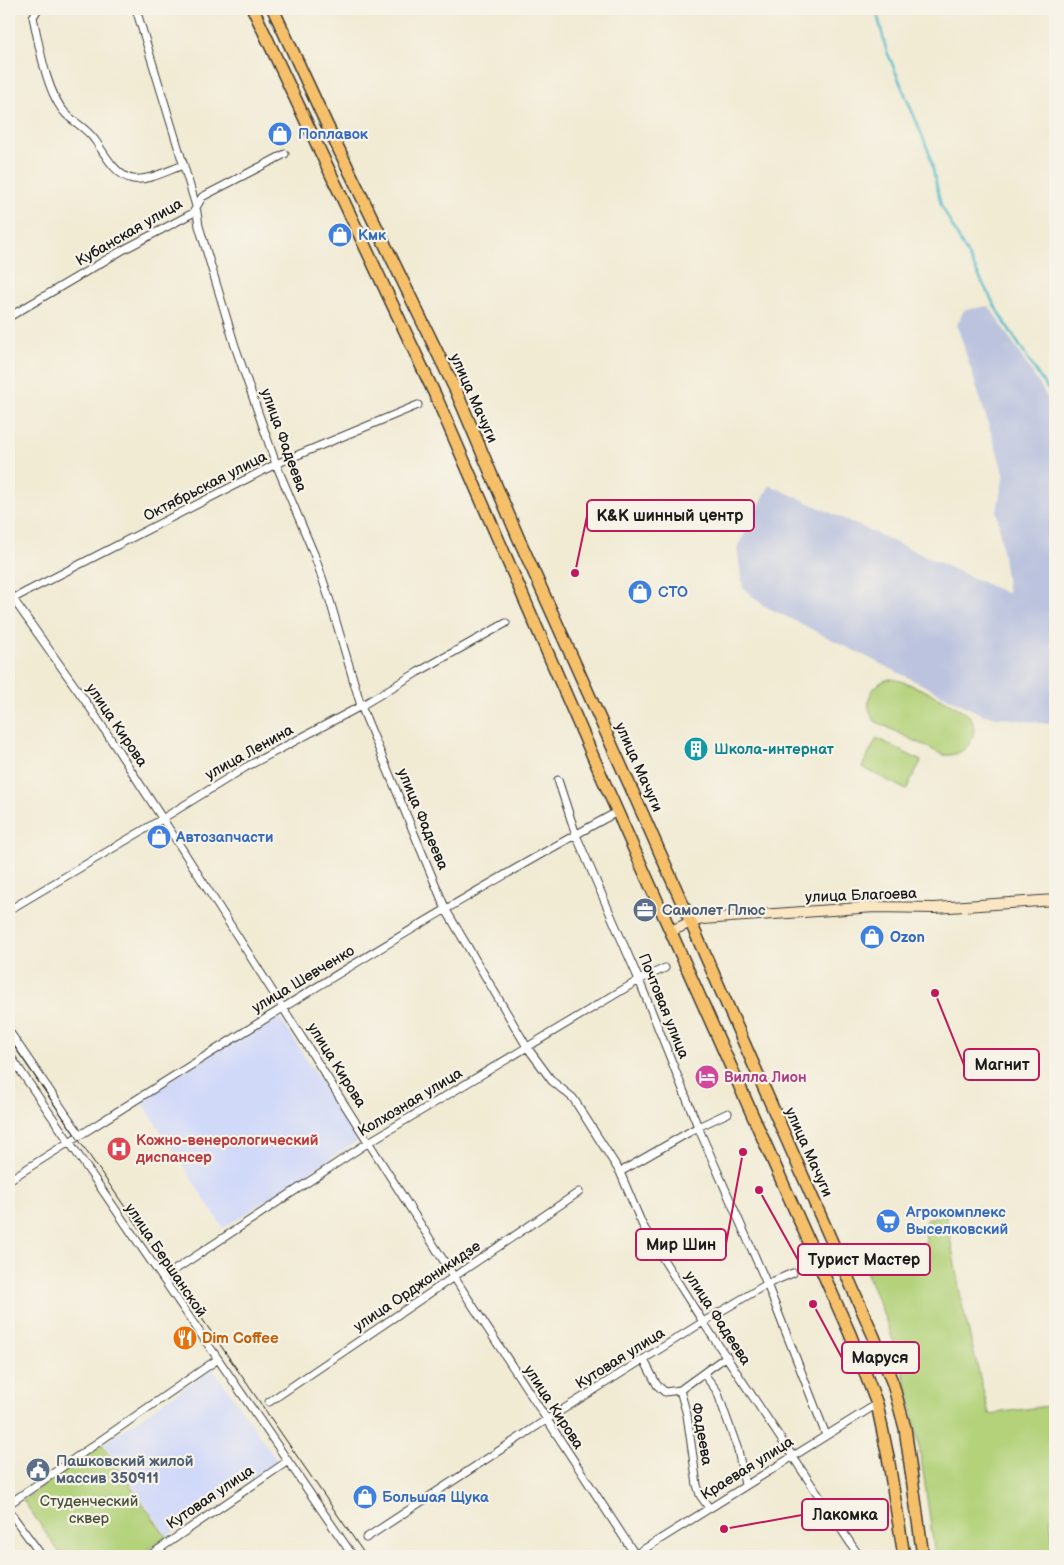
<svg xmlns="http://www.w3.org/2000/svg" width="1064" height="1565" viewBox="0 0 1064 1565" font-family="'Balsamiq Sans',sans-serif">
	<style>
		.built { fill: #d1d9f9 }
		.industrial { fill: #bbc3de }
		.green { fill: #b3d27a; stroke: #68774b }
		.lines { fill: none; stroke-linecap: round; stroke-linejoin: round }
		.stream { stroke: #4eb9ca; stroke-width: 2.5 }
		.street-casing { stroke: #3c3b38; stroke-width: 9 }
		.secondary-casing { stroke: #3c3b38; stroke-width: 12 }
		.primary-casing { stroke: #3c3b38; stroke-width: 14 }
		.street { stroke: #fff; stroke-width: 7 }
		.secondary { stroke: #fbe6c4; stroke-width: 10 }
		.primary { stroke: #f6c06b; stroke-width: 11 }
		.tram { stroke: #1c1c1c; stroke-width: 1 }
		.labels { text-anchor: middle; stroke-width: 4.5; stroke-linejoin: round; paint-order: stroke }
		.shop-label { font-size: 15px; font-weight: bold; fill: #366cbe; stroke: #f7f3e8; text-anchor: start }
		.street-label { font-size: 15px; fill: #1c1c1c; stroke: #f7f3e8 }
		.culture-label { font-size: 15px; font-weight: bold; fill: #0d838f; stroke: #f7f3e8; text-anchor: start }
		.service-label { font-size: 15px; font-weight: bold; fill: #4e5e75; stroke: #f7f3e8; text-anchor: start }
		.hotel-label { font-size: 15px; font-weight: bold; fill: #b23c85; stroke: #f7f3e8; text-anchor: start }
		.health-label { font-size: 15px; font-weight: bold; fill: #be3a42; stroke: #f7f3e8; text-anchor: start }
		.food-label { font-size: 15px; font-weight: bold; fill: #c56008; stroke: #f7f3e8; text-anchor: start }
		.park-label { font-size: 15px; fill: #495338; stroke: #f7f3e8 }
		.leader { fill: none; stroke: #c2185b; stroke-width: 2 }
		.callout-dot { fill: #c2185b; stroke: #f7f3e8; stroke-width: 2 }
		.callout { fill: #f7f3e8; stroke: #c2185b; stroke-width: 2 }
		.callout-label { font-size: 16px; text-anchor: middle; font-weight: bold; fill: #1c1c1c }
	</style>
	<rect width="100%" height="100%" fill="#f7f3e8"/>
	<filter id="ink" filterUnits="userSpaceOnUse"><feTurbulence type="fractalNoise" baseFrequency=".02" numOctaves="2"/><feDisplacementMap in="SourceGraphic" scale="10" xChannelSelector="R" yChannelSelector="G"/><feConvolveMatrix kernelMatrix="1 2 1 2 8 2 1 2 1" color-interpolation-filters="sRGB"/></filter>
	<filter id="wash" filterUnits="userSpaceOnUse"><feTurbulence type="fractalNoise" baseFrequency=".0096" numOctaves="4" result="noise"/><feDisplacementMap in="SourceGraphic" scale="20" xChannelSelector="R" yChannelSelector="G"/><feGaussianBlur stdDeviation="1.12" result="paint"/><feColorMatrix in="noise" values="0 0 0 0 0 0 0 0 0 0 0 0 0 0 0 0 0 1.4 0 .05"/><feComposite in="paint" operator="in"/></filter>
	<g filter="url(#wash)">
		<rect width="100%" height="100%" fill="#f1ebd4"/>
		<path class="built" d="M276,1012L359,1140L223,1228L141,1100Z
			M213,1368L277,1461L167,1536L104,1443Z"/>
		<path class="industrial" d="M989,306L1055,409V725L983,715L763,605L743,588L737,548L770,485L1008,594L997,511L1004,474L957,325L964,310Z"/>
		<path class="green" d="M890,679C902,678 964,708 970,717C982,736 964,758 943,755L875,721C862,705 870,683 890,679Z
			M877,738L921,761L906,790L862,767Z
			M946,1215L962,1304L989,1414L1055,1405V1517L1050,1518L1055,1556H935C927,1499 920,1440 906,1384C896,1344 881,1307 865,1269L926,1242V1219Z
			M102,1444L166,1537L139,1556H62L23,1500Z"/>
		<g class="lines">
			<path class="stream" d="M876,9L886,49L929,152L941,205L997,310L1044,384L1055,398"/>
		</g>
	</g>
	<g filter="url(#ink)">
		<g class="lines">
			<defs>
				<path id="street" d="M38,9L33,17C39,44 46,93 66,114C75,123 86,128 94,139C104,152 115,176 133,179C149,181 168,170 184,165
					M136,9L196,206L199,226L235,346L276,464L314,554L330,601L361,706L446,910L527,1047L552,1081L573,1098L620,1172L642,1224L665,1262L703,1322L859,1556
					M9,317L121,251L193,213L202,197L285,154
					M9,593L93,712L175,838L454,1277L636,1556
					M10,600L276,464L418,405
					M558,780L576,835L639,980L698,1127L767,1284L826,1435
					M9,910L162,819L246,767L361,706L418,672L506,623
					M9,1031L80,1135
					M9,1054L353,1556
					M620,1172L698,1127L728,1113
					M9,1180C209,1054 409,925 617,812
					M176,1269L369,1142L639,980L665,968
					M644,1360L657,1385L665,1392L680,1390
					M704,1374L717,1391L738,1450L745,1485
					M269,1402L579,1192
					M9,1504L218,1359
					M709,1508L700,1495L697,1485L687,1415L680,1390L727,1356
					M9,1511L42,1556
					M366,1538L546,1420L703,1322L767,1284L793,1273
					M149,1556L288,1461
					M633,1556L877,1404"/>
				<path id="secondary" d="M671,931L691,922L703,919L875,907L935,908L1055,900"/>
				<path id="primary" d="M253,9L437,399L605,784L850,1334L877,1404L888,1457L904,1556
					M273,9L327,125L456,391L518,537L649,828L874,1337L893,1384L905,1428L923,1556"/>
			</defs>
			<use href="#street" class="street-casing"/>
			<use href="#secondary" class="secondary-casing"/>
			<use href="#primary" class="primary-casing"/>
			<use href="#street" class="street"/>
			<use href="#secondary" class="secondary"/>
			<use href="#primary" class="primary"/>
			<path class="tram" d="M9,1039L366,1556"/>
		</g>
	</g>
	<defs>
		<symbol id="shop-disc" viewBox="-11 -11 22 22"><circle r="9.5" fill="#3f7fe0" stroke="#f7f3e8"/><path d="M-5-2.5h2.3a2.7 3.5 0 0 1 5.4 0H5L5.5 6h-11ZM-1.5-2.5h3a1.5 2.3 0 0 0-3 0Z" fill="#fff"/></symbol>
		<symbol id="building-disc" viewBox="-11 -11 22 22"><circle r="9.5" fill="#0f9aa8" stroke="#f7f3e8"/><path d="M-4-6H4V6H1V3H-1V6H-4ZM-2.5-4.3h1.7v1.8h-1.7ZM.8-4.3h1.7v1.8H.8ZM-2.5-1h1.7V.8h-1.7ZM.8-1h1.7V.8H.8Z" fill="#fff"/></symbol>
		<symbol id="office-disc" viewBox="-11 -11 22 22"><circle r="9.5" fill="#5c6f8a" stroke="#f7f3e8"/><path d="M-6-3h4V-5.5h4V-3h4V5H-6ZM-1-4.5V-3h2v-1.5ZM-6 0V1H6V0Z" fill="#fff"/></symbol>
		<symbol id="hotel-disc" viewBox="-11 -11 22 22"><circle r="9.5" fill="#d1479c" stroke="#f7f3e8"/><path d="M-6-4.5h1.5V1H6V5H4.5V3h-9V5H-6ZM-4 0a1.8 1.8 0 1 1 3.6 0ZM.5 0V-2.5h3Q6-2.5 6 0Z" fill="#fff"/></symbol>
		<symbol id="hospital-disc" viewBox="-11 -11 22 22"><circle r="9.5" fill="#e0444e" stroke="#f7f3e8"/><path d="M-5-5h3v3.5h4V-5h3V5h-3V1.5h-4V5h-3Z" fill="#fff"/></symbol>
		<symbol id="supermarket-disc" viewBox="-11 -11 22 22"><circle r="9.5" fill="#3f7fe0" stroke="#f7f3e8"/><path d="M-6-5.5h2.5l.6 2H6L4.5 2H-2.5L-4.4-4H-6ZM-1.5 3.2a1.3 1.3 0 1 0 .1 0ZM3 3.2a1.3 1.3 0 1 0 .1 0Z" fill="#fff"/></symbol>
		<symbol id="restaurant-disc" viewBox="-11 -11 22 22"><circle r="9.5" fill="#e8710a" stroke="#f7f3e8"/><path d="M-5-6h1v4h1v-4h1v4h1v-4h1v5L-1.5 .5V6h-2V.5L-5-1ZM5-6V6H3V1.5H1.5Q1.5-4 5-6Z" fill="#fff"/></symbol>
		<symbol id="civic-disc" viewBox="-11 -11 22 22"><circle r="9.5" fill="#5c6f8a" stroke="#f7f3e8"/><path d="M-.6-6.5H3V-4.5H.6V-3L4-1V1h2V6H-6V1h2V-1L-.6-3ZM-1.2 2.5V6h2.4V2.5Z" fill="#fff"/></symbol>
	</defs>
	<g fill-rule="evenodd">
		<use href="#shop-disc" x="266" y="120" width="28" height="28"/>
		<use href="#shop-disc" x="326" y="221" width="28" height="28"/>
		<use href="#shop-disc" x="626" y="578" width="28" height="28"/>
		<use href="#building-disc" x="682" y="735" width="28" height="28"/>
		<use href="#shop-disc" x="145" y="823" width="28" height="28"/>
		<use href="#office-disc" x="631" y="896" width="28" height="28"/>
		<use href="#shop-disc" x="858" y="923" width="28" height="28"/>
		<use href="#hotel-disc" x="693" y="1063" width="28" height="28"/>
		<use href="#hospital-disc" x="105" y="1135" width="28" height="28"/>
		<use href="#supermarket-disc" x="874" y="1207" width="28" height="28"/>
		<use href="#restaurant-disc" x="171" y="1324" width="28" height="28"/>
		<use href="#civic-disc" x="24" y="1456" width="28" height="28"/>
		<use href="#shop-disc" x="351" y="1483" width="28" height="28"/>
	</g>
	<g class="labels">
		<g class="shop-label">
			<text x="298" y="139">Поплавок</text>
			<text x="358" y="240">Кмк</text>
			<text x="658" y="597">СТО</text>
			<text x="176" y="842">Автозапчасти</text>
			<text x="890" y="942">Ozon</text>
			<text x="906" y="1217">Агрокомплекс<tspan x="906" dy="17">Выселковский</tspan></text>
			<text x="382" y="1502">Большая Щука</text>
		</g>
		<g class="street-label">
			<text transform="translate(129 232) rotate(-30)" y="5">Кубанская улица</text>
			<text transform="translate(474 398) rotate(66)" y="5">улица Мачуги</text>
			<text transform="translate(284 440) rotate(70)" y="5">улица Фадеева</text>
			<text transform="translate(205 486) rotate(-27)" y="5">Октябрьская улица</text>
			<text transform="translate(117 725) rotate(56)" y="5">улица Кирова</text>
			<text transform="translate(249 752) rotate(-29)" y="5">улица Ленина</text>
			<text transform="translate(639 767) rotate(66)" y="5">улица Мачуги</text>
			<text transform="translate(423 819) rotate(67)" y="5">улица Фадеева</text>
			<text transform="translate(861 895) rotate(-2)" y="5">улица Благоева</text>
			<text transform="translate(303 979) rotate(-31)" y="5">улица Шевченко</text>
			<text transform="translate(664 1006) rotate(68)" y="5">Почтовая улица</text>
			<text transform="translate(337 1065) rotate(58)" y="5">улица Кирова</text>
			<text transform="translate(410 1102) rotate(-31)" y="5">Колхозная улица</text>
			<text transform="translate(809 1152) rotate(66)" y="5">улица Мачуги</text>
			<text transform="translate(166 1260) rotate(56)" y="5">улица Бершанской</text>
			<text transform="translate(417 1286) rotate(-34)" y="5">улица Орджоникидзе</text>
			<text transform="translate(718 1318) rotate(57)" y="5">улица Фадеева</text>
			<text transform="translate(620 1358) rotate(-32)" y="5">Кутовая улица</text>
			<text transform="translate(554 1407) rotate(57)" y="5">улица Кирова</text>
			<text transform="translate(702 1434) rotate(80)" y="5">Фадеева</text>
			<text transform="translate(747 1468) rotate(-32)" y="5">Краевая улица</text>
			<text transform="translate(210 1497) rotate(-34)" y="5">Кутовая улица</text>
		</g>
		<g class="culture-label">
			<text x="714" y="754">Школа-интернат</text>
		</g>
		<g class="service-label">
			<text x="662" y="915">Самолет Плюс</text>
			<text x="56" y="1466">Пашковский жилой<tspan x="56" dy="17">массив 350911</tspan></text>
		</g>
		<g class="hotel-label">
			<text x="724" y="1082">Вилла Лион</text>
		</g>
		<g class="health-label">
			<text x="136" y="1145">Кожно-венерологический<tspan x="136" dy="17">диспансер</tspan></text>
		</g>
		<g class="food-label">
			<text x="202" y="1343">Dim Coffee</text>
		</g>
		<g class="park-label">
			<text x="89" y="1506">Студенческий<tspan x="89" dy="17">сквер</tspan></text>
		</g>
	</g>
	<path class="leader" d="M575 573L587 516M935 993L964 1065M743 1152L726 1244M759 1190L798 1260M813 1304L842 1358M724 1529L802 1515"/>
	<g class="callout-dot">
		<circle cx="575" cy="573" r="5"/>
		<circle cx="935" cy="993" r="5"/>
		<circle cx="743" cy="1152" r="5"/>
		<circle cx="759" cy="1190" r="5"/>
		<circle cx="813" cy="1304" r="5"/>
		<circle cx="724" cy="1529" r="5"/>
	</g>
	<g class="callout">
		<rect x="587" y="500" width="167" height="31" rx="5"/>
		<rect x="964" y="1049" width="75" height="31" rx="5"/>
		<rect x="636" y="1229" width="90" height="31" rx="5"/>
		<rect x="798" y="1244" width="132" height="31" rx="5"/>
		<rect x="842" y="1342" width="77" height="31" rx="5"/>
		<rect x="802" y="1499" width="86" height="31" rx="5"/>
	</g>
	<g class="callout-label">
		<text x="670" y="521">K&amp;K шинный центр</text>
		<text x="1002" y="1070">Магнит</text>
		<text x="681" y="1250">Мир Шин</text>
		<text x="864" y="1265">Турист Мастер</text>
		<text x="880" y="1363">Маруся</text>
		<text x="845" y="1520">Лакомка</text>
	</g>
	<rect width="1064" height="1565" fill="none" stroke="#f7f3e8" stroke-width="30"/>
</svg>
